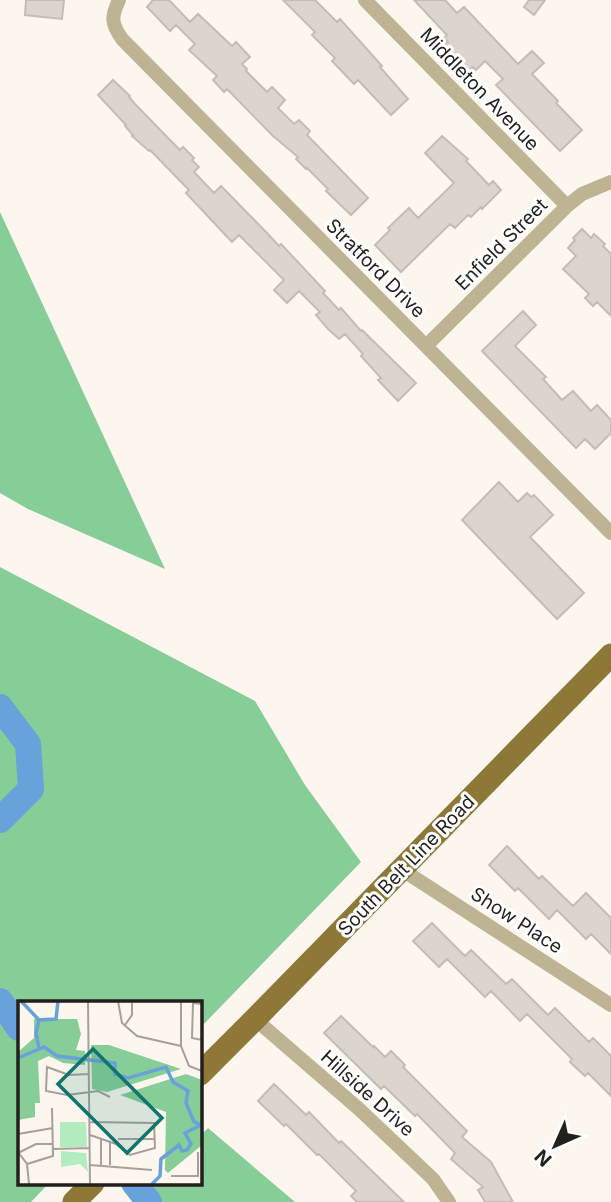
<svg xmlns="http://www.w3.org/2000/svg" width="611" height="1202" viewBox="0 0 611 1202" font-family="Inter,sans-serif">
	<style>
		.forest { fill: #87cd97 }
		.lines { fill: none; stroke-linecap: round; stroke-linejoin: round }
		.river { stroke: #68a2db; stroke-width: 26 }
		.building { fill: #dbd5ce; stroke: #c3bdb6; stroke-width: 2 }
		.street { stroke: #beb392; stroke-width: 14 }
		.primary { stroke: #8e7838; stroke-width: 23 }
		.labels { text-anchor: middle; stroke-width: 6; stroke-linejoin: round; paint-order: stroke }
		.street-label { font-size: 19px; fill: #221f1d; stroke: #fff }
		.inset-river { fill: none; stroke: #68a2db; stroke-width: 3.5 }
		.inset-road { fill: none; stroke: #a5a09a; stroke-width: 2 }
		.view { fill: #0f766e; fill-opacity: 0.15; stroke: #0f766e; stroke-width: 3.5 }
		.inset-edge { fill: none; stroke: #221f1d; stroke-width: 3.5 }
	</style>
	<rect width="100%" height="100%" fill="#fcf6ee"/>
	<path class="forest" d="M0,212L165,569L28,509L0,493Z
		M0,567L255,701L305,785L361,862L200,1028V1002H19V1183H49L31,1202H0Z
		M208,1128L295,1202H133L153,1183H200V1136Z"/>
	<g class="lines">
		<path class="river" d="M0,707L28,744L31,789L0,820
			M0,1001L19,1028
			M134,1183L149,1202"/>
	</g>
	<path class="building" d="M26,0H64L62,19L25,15Z
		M153,0H169L190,22L198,14L232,46L236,42L250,57L242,64L247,69L246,71L267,92L272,87L285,100L278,108L294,124L299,120L310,131L307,135L368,198L351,215L326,191L328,189L307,168L306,169L296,159L298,157L273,136L227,89L224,92L213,80L217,76L189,50L195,44L176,25L170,31L147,7Z
		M283,0H315L337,22L340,19L382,66L380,67L408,99L391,115L358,80L354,84L332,61L335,58L312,35L315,32Z
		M414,0H445L457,13L464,7L518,64L532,51L544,63L532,74L558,101L556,103L582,130L560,151L496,85L503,79L485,61L476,70L473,67L467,73L443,46L448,42L444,38L447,35Z
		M529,0H545L534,15L524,7Z
		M113,80L130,96L129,97L135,104L171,141L180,150L183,147L194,158L192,160L199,167L194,172L214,193L221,186L268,234L279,246L281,244L325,291L323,293L339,310L341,308L361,331L362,330L416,383L398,401L378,380L381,378L361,356L363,354L345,334L339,339L328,329L316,315L320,312L299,291L287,303L274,290L284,280L239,235L232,242L186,193L189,190L150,150L149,151L132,136L133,135L125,126L126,125L98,95Z
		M442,136L468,159L466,161L489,185L493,181L501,190L482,209L481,207L471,217L468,215L455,228L450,224L401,272L375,245L390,230L388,228L409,208L418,218L454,183L425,153Z
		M582,229L591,238L594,234L605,244L603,246L611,254V316L597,302L593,306L585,298L589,294L563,269L576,256L568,248L575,240L573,238Z
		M523,311L536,325L515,346L546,377L543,379L562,400L573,391L591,411L597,405L611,420V433L595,449L585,439L576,448L482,351Z
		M499,482L518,502L527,493L531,497L534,495L553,515L530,537L584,593L557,619L462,520Z
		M507,846L539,879L542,876L573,906L586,893L611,918V954L591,934L586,939L557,910L549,919L518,888L515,891L489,865Z
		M432,923L465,956L471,950L506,984L512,979L548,1015L555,1008L589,1042L593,1038L611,1056V1096L588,1073L585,1076L570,1062L572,1059L527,1014L520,1021L491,991L485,997L447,959L439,967L413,941Z
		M341,1016L373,1047L374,1046L385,1057L391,1051L405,1065L403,1067L467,1131L462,1137L491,1162L513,1202H485L478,1190L483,1187L451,1159L455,1153L417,1114L415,1116L384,1086L381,1089L324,1033Z
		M274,1084L306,1115L309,1112L339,1143L341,1141L404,1202H357L351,1196L356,1191L319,1154L317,1155L286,1124L284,1126L258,1101Z"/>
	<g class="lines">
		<path class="street" d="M119,0C111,17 111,23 122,39L611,533
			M365,0L567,206
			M426,346L567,206L582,194L611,182
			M401,869L611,1005
			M255,1019L359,1109L433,1179L449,1202"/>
		<path class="primary" d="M200,1074L255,1019L611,655
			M74,1202L93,1183"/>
	</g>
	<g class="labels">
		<g class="street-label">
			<text transform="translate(480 89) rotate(46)" y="7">Middleton Avenue</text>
			<text transform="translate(501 244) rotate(-45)" y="7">Enfield Street</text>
			<text transform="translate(376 268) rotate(45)" y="7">Stratford Drive</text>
			<text transform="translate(406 865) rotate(-46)" y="7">South Belt Line Road</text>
			<text transform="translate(517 920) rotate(33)" y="7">Show Place</text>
			<text transform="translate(368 1093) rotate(42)" y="7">Hillside Drive</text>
		</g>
	</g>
	<g transform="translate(18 1001)">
		<rect width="184" height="184" fill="#fcf6ee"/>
		<path d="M42,121H68L69,146H42ZM43,150L68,152L70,171L62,163L43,166Z" fill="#b3edbf"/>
		<path d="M16,18H59L63,33L58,49L67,50V64L45,62L31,55L20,60L22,102H17V116L0,119V51L16,37ZM73,44H91L163,68L89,91L74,88ZM168,73L184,79V144L150,172L147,169L148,111L102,94Z" fill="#87cd97"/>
		<path class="inset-river" d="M3,0L21,19M21,47L18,32L21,19L38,18L40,0M0,57L26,46L39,55L97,62V73L110,77L148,66L155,81L170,90L168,102L176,121L184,124M134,183L142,175L143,158L161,144L164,150L169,149L173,143L167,132L183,124"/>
		<path class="inset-road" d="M70,0L72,183M100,0L104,22L119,35L163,45M163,0V45L171,65L184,70M184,3L175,2L174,37L184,39M107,24L114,14V2M71,73L51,74L29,66L28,90L49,94L80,90L92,96M72,121L136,122L137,147L112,154L98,143L72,134M0,133L35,127M100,138H137M92,141V164M35,148L72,147M0,151L9,163L11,183M0,152L18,143H35M9,163L35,155L34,107M72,164L134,169M83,164V137M153,175H180V151"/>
		<path class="view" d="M75,48L144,117L109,152L40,83Z"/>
		<rect width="184" height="184" class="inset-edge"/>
	</g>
	<g transform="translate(555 1146) rotate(225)" stroke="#ffffff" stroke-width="5" paint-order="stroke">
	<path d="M0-5L12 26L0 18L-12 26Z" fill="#221f1d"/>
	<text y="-10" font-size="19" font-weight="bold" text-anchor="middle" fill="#221f1d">N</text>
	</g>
</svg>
